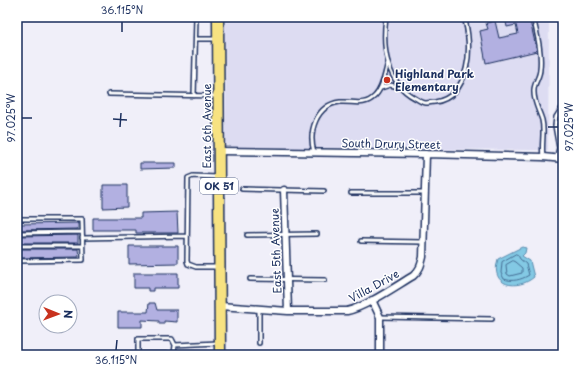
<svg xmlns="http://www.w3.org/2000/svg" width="580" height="372" viewBox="0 0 580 372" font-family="'Playpen Sans',sans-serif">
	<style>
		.built { fill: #dddcf2 }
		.water { fill: #83c9e4; stroke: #598bae }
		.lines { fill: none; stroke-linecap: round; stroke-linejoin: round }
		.shore { stroke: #456d94; stroke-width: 1 }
		.building { fill: #b2b0e1; stroke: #1b2f5e }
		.lane-casing { stroke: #1b2f5e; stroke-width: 6 }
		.street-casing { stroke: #1b2f5e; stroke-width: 9 }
		.primary-casing { stroke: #1b2f5e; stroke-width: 13 }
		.lane { stroke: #fff; stroke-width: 3 }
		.street { stroke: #fff; stroke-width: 6 }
		.primary { stroke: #f7e281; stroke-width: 10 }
		.ticks { fill: none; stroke: #1b2f5e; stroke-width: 1.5 }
		.poi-dot { fill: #c8321e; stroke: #fff; stroke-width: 1.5 }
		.labels { text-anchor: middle; stroke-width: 3; stroke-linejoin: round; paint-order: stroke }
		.shield { fill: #fff; stroke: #5f6d8e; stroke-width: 1 }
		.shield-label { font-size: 10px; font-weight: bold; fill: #1b2f5e }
		.poi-label { font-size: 11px; font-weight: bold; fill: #1b2f5e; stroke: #fff; text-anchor: start }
		.street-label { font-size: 11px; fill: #1b2f5e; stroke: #fff }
		.neatline { fill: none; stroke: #1b2f5e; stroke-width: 1.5 }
		.ticks-label { font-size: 10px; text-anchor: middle; fill: #1b2f5e }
	</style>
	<rect width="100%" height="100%" fill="#f0eff9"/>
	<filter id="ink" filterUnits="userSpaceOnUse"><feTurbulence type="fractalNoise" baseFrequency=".025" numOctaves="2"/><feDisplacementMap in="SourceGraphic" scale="8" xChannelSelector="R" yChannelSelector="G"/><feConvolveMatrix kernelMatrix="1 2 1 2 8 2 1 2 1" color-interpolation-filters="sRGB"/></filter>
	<g filter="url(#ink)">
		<path class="built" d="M225,17H549L548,150L230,148L226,143Z"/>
		<path class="water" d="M522,247L526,248L525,253L522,256L530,261L534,277C518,291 489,287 498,259Z"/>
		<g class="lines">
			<path class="shore" d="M516,254L518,255L520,259L526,264L529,275C521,280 512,282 504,279L501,273L502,262Z
				M513,261L515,262L522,268V273L510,276L507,274L506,265Z"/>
		</g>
		<path class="building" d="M505,17H529L537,51L486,63L480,31L488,29L486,23L495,21L499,38L518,34L516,25L507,27Z
			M140,163H176V168L140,169Z
			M103,185H127V207L103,208Z
			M177,212L178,233H136V230H93V218H141V213Z
			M78,223V229L18,230V224Z
			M78,235V243H19V236Z
			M129,246H178V263L129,264Z
			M19,249H78L79,257L19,258Z
			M134,273H178V288H153V291H148V288H134Z
			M149,303H155L157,310H177V322L164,321V324H159V321L142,320V327H118V312H148Z"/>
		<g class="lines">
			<defs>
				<path id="lane" d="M386,17C382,47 386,83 415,98C418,100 422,103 426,103C429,103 432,102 435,102C471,96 473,45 464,17
					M533,17C537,34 542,52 540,69C540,77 534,83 534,90C533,101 539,110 542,120C545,132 541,144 543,157
					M196,39H217
					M381,88L390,85L399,87
					M109,94L217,96
					M194,96L196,17
					M314,152C308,132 316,105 340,102C353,101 364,107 375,96C383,88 385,73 388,62
					M556,159L559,148L555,126L556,117L563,106
					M217,177L193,176L188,178L187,261L188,264L196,267H218
					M242,189L324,191
					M351,193H426
					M17,219H82L83,260L17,261
					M17,233L82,232
					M247,235L317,234
					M82,238L187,236
					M361,241L423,242
					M17,246H82
					M250,279L325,280
					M259,309V343
					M380,317L492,319
					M138,339H172L175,345L174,354H138Z
					M175,345L218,343"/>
				<path id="street" d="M219,151L426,154L543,157L563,159
					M284,190L288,311
					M372,300L380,317V355
					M220,306L288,311H347C366,307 396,286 413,276C420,270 421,265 423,257L426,154"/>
				<path id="primary" d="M218,17L220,355"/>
			</defs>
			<use href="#lane" class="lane-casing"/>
			<use href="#street" class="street-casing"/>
			<use href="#primary" class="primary-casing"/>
			<use href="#lane" class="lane"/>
			<use href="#street" class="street"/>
			<use href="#primary" class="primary"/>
		</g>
	</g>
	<path class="ticks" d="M122,32V22M22,118H32M113,119L127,120M120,127L121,113M548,127H558M116,350L117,340"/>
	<circle class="poi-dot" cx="387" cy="80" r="4"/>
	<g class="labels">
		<rect class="shield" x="200" y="178" width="38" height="16" rx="3"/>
		<g class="shield-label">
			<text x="219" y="190">OK 51</text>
		</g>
		<g class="poi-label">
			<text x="395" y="78">Highland Park<tspan x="395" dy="13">Elementary</tspan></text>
		</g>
		<g class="street-label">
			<text transform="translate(207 126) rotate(-90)" y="4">East 6th Avenue</text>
			<text transform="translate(391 144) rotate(1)" y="4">South Drury Street</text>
			<text transform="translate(276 251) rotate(-92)" y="4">East 5th Avenue</text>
			<text transform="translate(374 286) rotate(-29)" y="4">Villa Drive</text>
		</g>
	</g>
	<rect width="580" height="372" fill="none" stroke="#fff" stroke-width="44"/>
	<g transform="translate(58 314) rotate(91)"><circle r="19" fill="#ffffff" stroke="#a4acbf"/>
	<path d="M0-3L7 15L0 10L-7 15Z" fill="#c8321e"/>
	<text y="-6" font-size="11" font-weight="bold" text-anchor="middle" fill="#1b2f5e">N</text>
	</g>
	<rect x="22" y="22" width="536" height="328" class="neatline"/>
	<g class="ticks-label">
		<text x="122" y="14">36.115°N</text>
		<text transform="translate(11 118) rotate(-90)" y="4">97.025°W</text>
		<text transform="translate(569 127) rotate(-90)" y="4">97.025°W</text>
		<text x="116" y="364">36.115°N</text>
	</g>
</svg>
